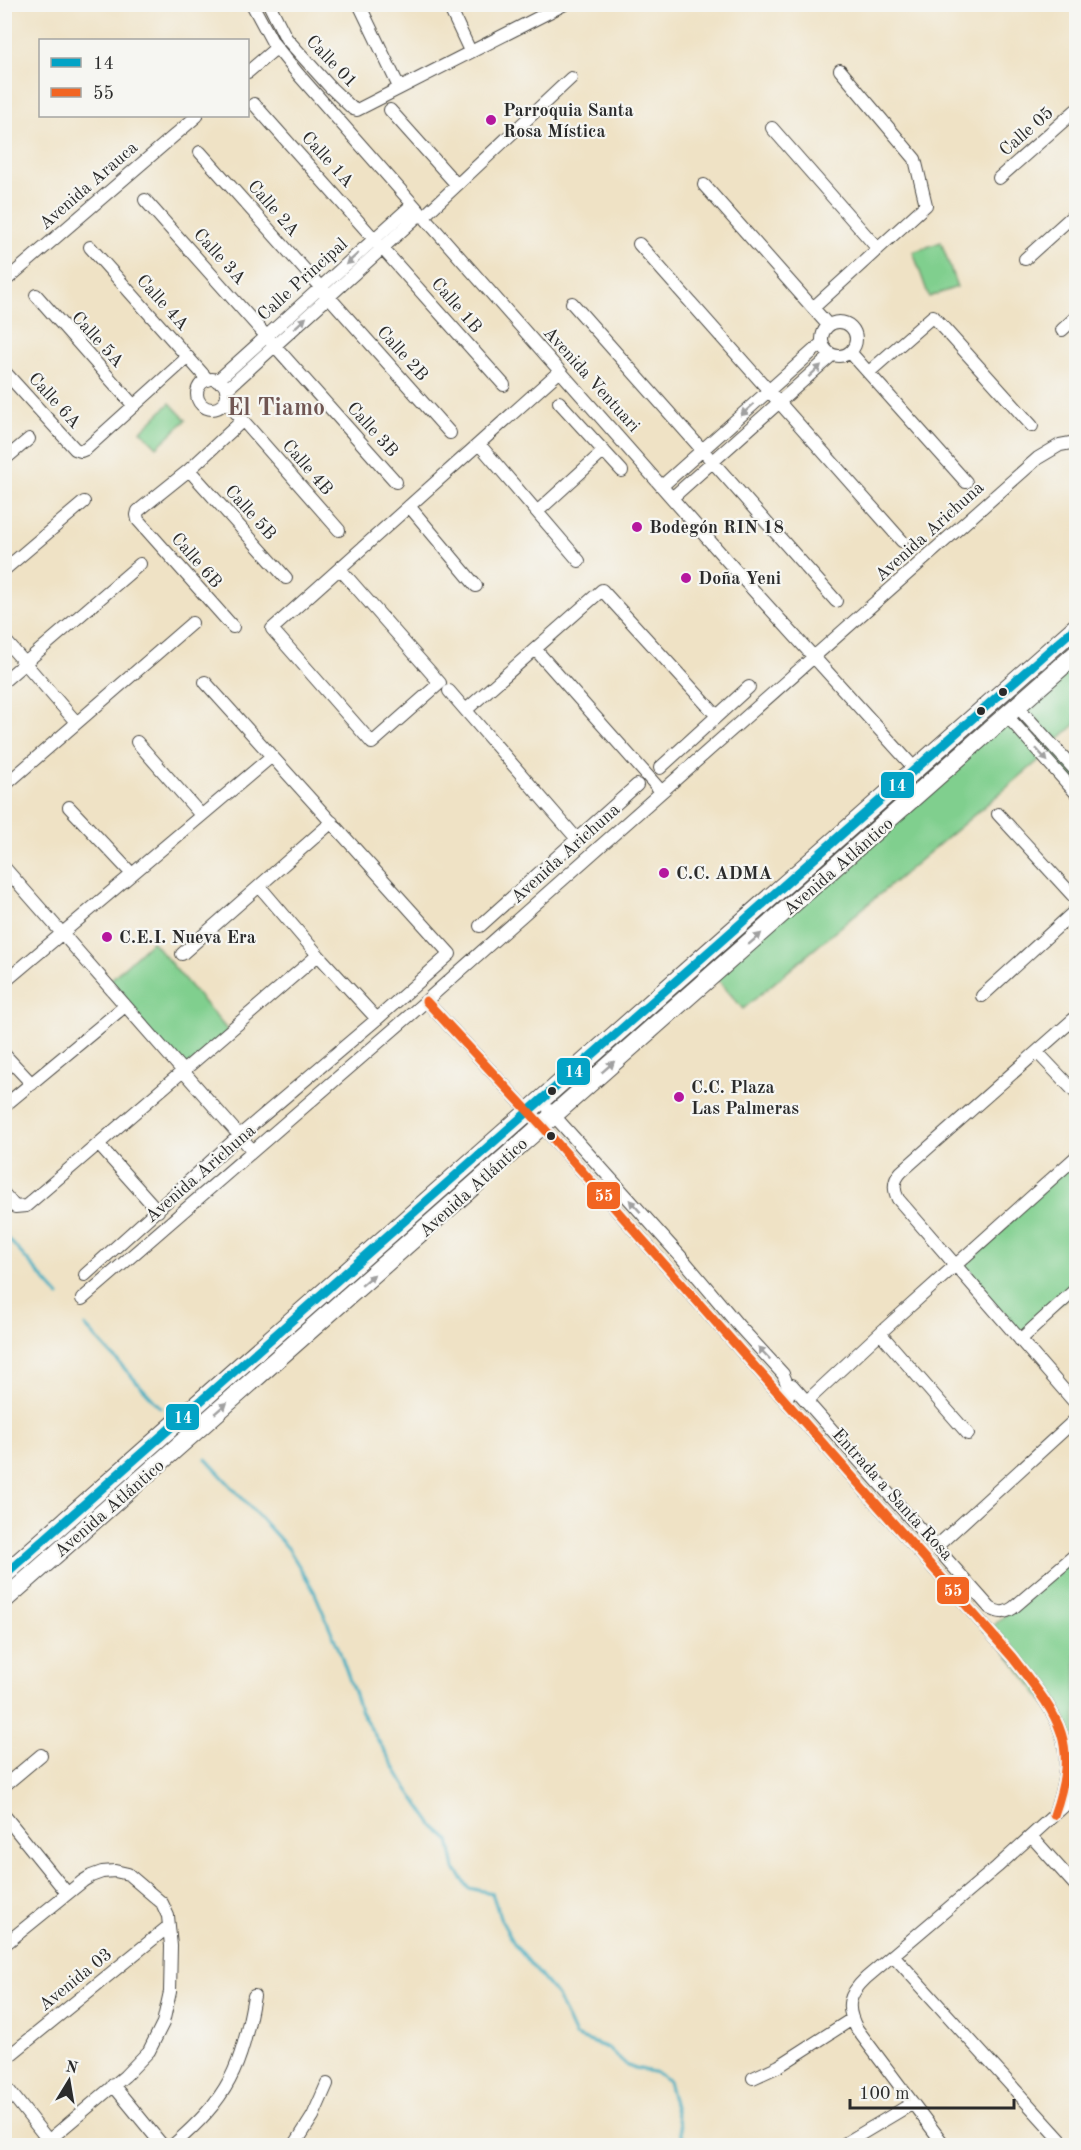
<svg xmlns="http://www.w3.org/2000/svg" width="1081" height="2150" viewBox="0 0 1081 2150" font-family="'Old Standard TT',serif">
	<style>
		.green { fill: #80cf8e; stroke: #567d5c; stroke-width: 1.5 }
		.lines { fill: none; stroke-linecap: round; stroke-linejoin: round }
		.stream { stroke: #42adc1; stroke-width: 3 }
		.street-casing { stroke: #484642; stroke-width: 14 }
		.secondary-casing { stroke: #484642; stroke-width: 20 }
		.street { stroke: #fff; stroke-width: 12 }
		.secondary { stroke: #fff; stroke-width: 18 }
		.bus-1-casing { stroke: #f6f6f2; stroke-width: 14 }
		.bus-2-casing { stroke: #f6f6f2; stroke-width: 14 }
		.bus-1 { stroke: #02a3c6; stroke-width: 9 }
		.bus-2 { stroke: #f26522; stroke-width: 9 }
		.oneway { fill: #a0a0a0 }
		.poi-dot { fill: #b5179e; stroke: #f6f6f2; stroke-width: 2 }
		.bus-dot { fill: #2b2b2b; stroke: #f6f6f2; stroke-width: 2 }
		.labels { text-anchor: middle; stroke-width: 4.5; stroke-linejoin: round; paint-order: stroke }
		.street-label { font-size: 18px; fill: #2b2b2b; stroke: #f6f6f2 }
		.poi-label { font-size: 18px; font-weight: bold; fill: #2b2b2b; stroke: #f6f6f2; text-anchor: start }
		.district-label { font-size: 24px; font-weight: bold; fill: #705653; stroke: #f6f6f2 }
		.line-badge { stroke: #f6f6f2; stroke-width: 2 }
		.badge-label { font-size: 16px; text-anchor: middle; font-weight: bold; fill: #fff }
	</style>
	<rect width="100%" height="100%" fill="#f6f6f2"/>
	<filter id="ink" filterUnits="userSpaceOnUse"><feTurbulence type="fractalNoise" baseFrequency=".0167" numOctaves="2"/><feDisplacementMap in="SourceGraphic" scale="12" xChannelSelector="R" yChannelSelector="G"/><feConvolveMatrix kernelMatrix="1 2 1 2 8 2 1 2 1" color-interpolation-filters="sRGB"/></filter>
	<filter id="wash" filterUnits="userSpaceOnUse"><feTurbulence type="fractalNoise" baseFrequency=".008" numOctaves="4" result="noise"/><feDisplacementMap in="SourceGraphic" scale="24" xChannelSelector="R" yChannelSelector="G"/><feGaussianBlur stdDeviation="1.35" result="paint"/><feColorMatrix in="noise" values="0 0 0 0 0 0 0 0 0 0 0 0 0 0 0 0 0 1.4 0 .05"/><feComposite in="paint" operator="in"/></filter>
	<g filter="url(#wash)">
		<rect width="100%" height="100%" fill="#efe2c5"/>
		<path class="green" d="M941,242L957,287L929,297L913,252Z
			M170,403L186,420L157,447L141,431Z
			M1076,654V724L1052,745L1076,771V793L1043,757L743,1009L714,975Z
			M152,941L229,1032L183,1071L106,984Z
			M1076,1157V1289L1020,1340L955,1266Z
			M1076,1554V1738L1059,1721L988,1630Z"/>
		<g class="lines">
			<path class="stream" d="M4,1234L59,1296
				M85,1326L161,1408
				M206,1459L288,1548L314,1591L338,1647L361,1712L403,1782L434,1827L449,1840L455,1869L469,1888L492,1893L501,1920L515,1945L557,1996L575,2036L608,2048L627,2066L657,2073L668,2081L682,2135L694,2146"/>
		</g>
	</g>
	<g filter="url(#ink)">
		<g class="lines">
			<defs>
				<path id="street" d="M252,4L273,43L298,74L745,581L916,770
					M269,4L286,38L331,88L353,109L357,110L565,4
					M359,4L399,87
					M448,4L470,51
					M248,72L276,48
					M254,104L504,385
					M390,110L457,185
					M772,128L878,249
					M200,152L450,433
					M999,178L1076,110
					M704,185L828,325
					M145,200L396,482
					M423,217L571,78
					M639,244L902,541
					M90,247L208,380
					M1025,259L1076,213
					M4,282L197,116
					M36,295L134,406
					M572,303L836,601
					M813,308L926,205L915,159L840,70
					M822 339a17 17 0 1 1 34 0a17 17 0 1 1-34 0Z
					M1062,330L1076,317
					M850,352L966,482
					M4,371L75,449L81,451L86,449L188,357
					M869,372L933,316L1032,426
					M197 394a15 15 0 1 1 30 0a15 15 0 1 1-30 0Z
					M217,381L412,205
					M226,390L420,214
					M225,400L339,530
					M559,402L622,471
					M479,444L579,561
					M4,460L29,439
					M189,470L286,578
					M662,486L822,343
					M672,498L832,355
					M409,506L476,586
					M537,512L604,451
					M340,569L440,683L372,743L272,629L560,371
					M4,570L84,502
					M233,627L138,520L137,515L138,511L189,470L243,420
					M4,639L76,722
					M535,649L661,791
					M4,681L140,564
					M449,691L577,839
					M1017,706L1076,771
					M466,710L602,590L717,716
					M1007,716L1076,793
					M137,742L201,815
					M660,768L749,687
					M4,786L192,623
					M69,807L132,874
					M998,814L1076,899
					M4,867L253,1151
					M260,887L318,955L377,1019
					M480,926L637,785
					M182,954L332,822
					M8,979L272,756
					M982,996L1076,910
					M426,1001L542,1126L1012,1657C1057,1715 1081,1740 1054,1815
					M1076,1017L901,1172C893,1181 893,1189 898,1199L1076,1404
					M1037,1052L1076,1093
					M4,1054L32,1084
					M4,1106L125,1006
					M549,1110L681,1257L739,1326L783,1374L787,1384L788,1396
					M99,1145L158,1211
					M4,1194L15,1207L26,1206L318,955
					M85,1275L239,1136L377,1019L450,954L205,682
					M82,1299L409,1016L1038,458L1060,445L1076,442
					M880,1333L968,1434
					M1020,1340L1076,1289
					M792,1385L990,1608C999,1613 1004,1614 1013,1608L1076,1554
					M807,1401L880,1333L1076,1157
					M936,1547L1076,1419
					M4,1786L41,1755
					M4,1815L67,1893
					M1031,1836L1076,1886
					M4,1945L83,1881L91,1876L102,1872L115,1871L128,1874L162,1903L168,1916L171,1946L170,1992L163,2023L149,2051L125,2076L42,2146
					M893,1955L1066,2146
					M4,2060L169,1926
					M753,2078L779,2066L852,2019
					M4,2084L48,2140
					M113,2085L163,2146
					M172,2146C229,2097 241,2069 254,1996
					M294,2146L313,2116L327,2084
					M841,2146L913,2103
					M945,2146L857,2029C845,2007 848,1995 866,1978L997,1867L1076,1795"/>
				<path id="secondary" d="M4,1575L1076,627
					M4,1600L1076,654"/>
			</defs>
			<use href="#street" class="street-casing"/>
			<use href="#secondary" class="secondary-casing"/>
			<use href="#street" class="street"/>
			<use href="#secondary" class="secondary"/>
			<defs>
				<path id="bus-1" d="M4,1575L1076,627"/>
				<path id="bus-2" d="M426,1001L542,1126L1012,1657C1057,1715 1081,1740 1054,1815"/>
			</defs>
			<use href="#bus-1" class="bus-1-casing"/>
			<use href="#bus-2" class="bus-2-casing"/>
			<use href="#bus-1" class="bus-1"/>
			<use href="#bus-2" class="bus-2"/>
		</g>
		<defs><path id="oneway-solid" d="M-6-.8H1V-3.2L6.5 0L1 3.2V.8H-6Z" transform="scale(1.5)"/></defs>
		<g class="oneway">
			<use href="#oneway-solid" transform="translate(352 259) rotate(138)"/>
			<use href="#oneway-solid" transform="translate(300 323) rotate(-42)"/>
			<use href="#oneway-solid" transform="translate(815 371) rotate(-43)"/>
			<use href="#oneway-solid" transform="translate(747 410) rotate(138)"/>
			<use href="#oneway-solid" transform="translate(1042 755) rotate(48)"/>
			<use href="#oneway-solid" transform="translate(755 939) rotate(-41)"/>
			<use href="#oneway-solid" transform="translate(608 1067) rotate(-41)"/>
			<use href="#oneway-solid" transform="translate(635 1206) rotate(-132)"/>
			<use href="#oneway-solid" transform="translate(368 1280) rotate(-41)"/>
			<use href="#oneway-solid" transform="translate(764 1353) rotate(-134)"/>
			<use href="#oneway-solid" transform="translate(221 1408) rotate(-41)"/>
		</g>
	</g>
	<g class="poi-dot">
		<circle cx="491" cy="120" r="6"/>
		<circle cx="637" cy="527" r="6"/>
		<circle cx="686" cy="578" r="6"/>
		<circle cx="664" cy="873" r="6"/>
		<circle cx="107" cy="937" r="6"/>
		<circle cx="679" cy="1097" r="6"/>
	</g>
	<g class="bus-dot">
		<circle cx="1003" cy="692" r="5"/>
		<circle cx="981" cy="711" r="5"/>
		<circle cx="552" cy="1091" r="5"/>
		<circle cx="551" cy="1136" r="5"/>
	</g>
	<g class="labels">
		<g class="street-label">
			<text transform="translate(332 61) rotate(46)" y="6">Calle 01</text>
			<text transform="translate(1026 131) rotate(-41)" y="6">Calle 05</text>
			<text transform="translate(328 159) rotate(48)" y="6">Calle 1A</text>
			<text transform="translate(88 185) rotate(-41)" y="6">Avenida Arauca</text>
			<text transform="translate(274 208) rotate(49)" y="6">Calle 2A</text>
			<text transform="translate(220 256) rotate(48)" y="6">Calle 3A</text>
			<text transform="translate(302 279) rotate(-42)" y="6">Calle Principal</text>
			<text transform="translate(163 302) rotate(48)" y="6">Calle 4A</text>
			<text transform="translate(457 305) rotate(49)" y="6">Calle 1B</text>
			<text transform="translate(98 339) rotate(48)" y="6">Calle 5A</text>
			<text transform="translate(403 353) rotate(48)" y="6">Calle 2B</text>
			<text transform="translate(592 379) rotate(48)" y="6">Avenida Ventuari</text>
			<text transform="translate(55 400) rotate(48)" y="6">Calle 6A</text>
			<text transform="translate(373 429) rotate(48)" y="6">Calle 3B</text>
			<text transform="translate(308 467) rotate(49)" y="6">Calle 4B</text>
			<text transform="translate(251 512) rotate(48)" y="6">Calle 5B</text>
			<text transform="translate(929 531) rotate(-42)" y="6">Avenida Arichuna</text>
			<text transform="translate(197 560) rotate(49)" y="6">Calle 6B</text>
			<text transform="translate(565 853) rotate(-42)" y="6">Avenida Arichuna</text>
			<text transform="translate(838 866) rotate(-41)" y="6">Avenida Atlántico</text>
			<text transform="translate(200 1173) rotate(-41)" y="6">Avenida Arichuna</text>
			<text transform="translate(473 1187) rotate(-42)" y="6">Avenida Atlántico</text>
			<text transform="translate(893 1494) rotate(48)" y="6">Entrada a Santa Rosa</text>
			<text transform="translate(109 1508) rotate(-41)" y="6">Avenida Atlántico</text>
			<text transform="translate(75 1979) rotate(-39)" y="6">Avenida 03</text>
		</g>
		<g class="poi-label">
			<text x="503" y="116">Parroquia Santa<tspan x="503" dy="21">Rosa Mística</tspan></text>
			<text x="649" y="533">Bodegón RIN 18</text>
			<text x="698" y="584">Doña Yeni</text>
			<text x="676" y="879">C.C. ADMA</text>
			<text x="119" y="943">C.E.I. Nueva Era</text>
			<text x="691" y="1093">C.C. Plaza<tspan x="691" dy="21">Las Palmeras</tspan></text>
		</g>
		<g class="district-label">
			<text x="276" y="415">El Tiamo</text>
		</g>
	</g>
	<g class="line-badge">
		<rect x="880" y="771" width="35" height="28" rx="6" fill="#02a3c6"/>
		<rect x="556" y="1057" width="35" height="29" rx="6" fill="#02a3c6"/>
		<rect x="586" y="1181" width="35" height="29" rx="6" fill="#f26522"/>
		<rect x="165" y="1403" width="35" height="28" rx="6" fill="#02a3c6"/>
		<rect x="936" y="1576" width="34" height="29" rx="6" fill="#f26522"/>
	</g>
	<g class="badge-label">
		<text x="897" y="791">14</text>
		<text x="574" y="1077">14</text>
		<text x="604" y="1201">55</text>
		<text x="183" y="1423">14</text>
		<text x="953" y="1596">55</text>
	</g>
	<rect width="1081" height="2150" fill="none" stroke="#f6f6f2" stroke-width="24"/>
	<rect x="39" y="39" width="210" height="78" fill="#f6f6f2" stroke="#a5a5a2" stroke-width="1.5"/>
	<rect x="51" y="58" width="30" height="9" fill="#02a3c6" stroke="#a5a5a2" stroke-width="1.5"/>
	<text x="93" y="69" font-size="18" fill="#2b2b2b">14</text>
	<rect x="51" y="88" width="30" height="9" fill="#f26522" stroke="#a5a5a2" stroke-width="1.5"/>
	<text x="93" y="99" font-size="18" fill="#2b2b2b">55</text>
	<g transform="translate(69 2081) rotate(11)" stroke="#f6f6f2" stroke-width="4.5" paint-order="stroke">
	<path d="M0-4.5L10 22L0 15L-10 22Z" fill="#2b2b2b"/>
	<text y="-9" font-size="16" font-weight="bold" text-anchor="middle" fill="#2b2b2b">N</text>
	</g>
	<path d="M850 2099v9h164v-9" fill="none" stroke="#2b2b2b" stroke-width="3"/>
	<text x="859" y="2099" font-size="18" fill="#2b2b2b" stroke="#f6f6f2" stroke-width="4.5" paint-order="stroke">100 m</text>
</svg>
